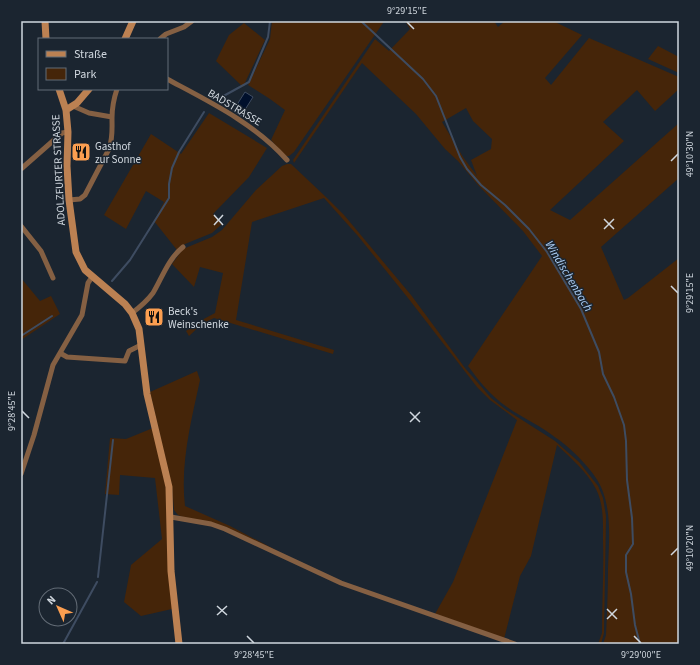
<svg xmlns="http://www.w3.org/2000/svg" width="700" height="665" viewBox="0 0 700 665" font-family="'Source Sans 3',sans-serif">
	<style>
		.green { fill: #452509; fill-rule: evenodd }
		.water { fill: #00102c; stroke: #3e4c61 }
		.lines { fill: none; stroke-linecap: round; stroke-linejoin: round }
		.stream { stroke: #3e4c61; stroke-width: 2 }
		.street { stroke: #856043; stroke-width: 5 }
		.secondary { stroke: #bc8152; stroke-width: 7 }
		.ticks { fill: none; stroke: #d0d7de; stroke-width: 1.5 }
		.labels { text-anchor: middle; stroke-width: 3; stroke-linejoin: round; paint-order: stroke }
		.street-label { font-size: 11px; fill: #d0d7de; stroke: #1b2530 }
		.poi-label { font-size: 11px; fill: #d0d7de; stroke: #1b2530; text-anchor: start }
		.water-label { font-size: 12px; font-style: italic; fill: #aed0f7; stroke: #1b2530 }
		.neatline { fill: none; stroke: #d0d7de; stroke-width: 1.5 }
		.ticks-label { font-size: 10px; text-anchor: middle; fill: #d0d7de }
	</style>
	<rect width="100%" height="100%" fill="#1b2530"/>
	<path class="green" d="M272,21H383V23L294,152L289,156H285L271,140L285,110L270,99L248,85L270,39Z
		M405,21H494L498,27L505,21H553L582,35L545,78L551,85L589,38L679,77V89L655,111L637,90L603,122L624,141L550,210L570,220L679,123V178L601,247L624,300L628,298L679,258V644H603L606,635C607,613 608,590 608,568C609,542 612,511 601,487C595,472 570,447 556,438C541,426 523,418 507,407C491,396 479,381 468,366L542,256L523,231L478,185L458,161L445,149L416,114L362,63L294,163L293,160L375,39L389,51L410,29ZM466,108L473,121L492,139L491,149L471,160L477,176L463,157L442,122Z
		M244,23L265,40L243,87L216,61L229,35Z
		M658,46L679,57V73L648,59Z
		M209,113L267,148L249,177L213,214L222,224L212,233L185,244L177,250L154,221L164,202L146,191L126,229L104,215L151,134L181,154Z
		M287,164H291L327,198L344,215L411,295L465,368L491,398L505,409L555,441L579,462L598,486L603,498L606,516L604,633L601,644H598L602,633C602,602 604,571 603,540C603,523 604,505 596,489C587,472 571,458 557,445L531,556L520,576L504,639L435,614L453,582L517,420L490,400L477,387L408,298L358,236L324,198L252,222L236,320L334,350L333,354L214,318L202,324L189,336L186,331L200,321L215,313L223,273L200,267L194,287L172,264L183,249L212,237L222,230L256,190L282,166Z
		M21,278L40,301L51,296L60,314L21,340Z
		M197,371L200,380C191,422 180,464 185,506L230,526L289,557L226,527L183,517L178,515L174,510L172,486L150,392Z
		M153,428L166,488L172,609L141,616L124,602L131,565L162,539L155,478L120,475L119,495L105,494L110,438L126,439Z"/>
	<path class="water" d="M245,92L253,97L241,116L233,111Z"/>
	<g class="lines">
		<path class="stream" d="M361,21L423,79L436,96L460,157L467,169L481,185L505,205L529,229L547,252L581,309L599,352L603,374L614,397L624,425L626,441L627,480L632,518L633,544L626,555V572L631,594L635,625L640,644
			M218,99L249,82L268,37L270,21
			M112,281L130,260L169,198V184L172,168L179,152L204,112
			M21,336L52,316
			M98,577L113,440
			M63,644L97,582"/>
		<path class="street" d="M160,39L166,34L184,27L192,21
			M167,79C210,102 254,123 287,160
			M73,106L89,113L112,117
			M21,169L62,133L68,132
			M69,200L80,199L85,195L109,149C113,138 112,129 112,118C112,108 114,98 117,89
			M21,226L41,251L53,278
			M132,313C140,307 147,301 153,293C162,278 168,259 183,247
			M60,353L67,357L125,361L129,351L141,345
			M21,474L34,435L53,365L82,315L88,283L92,277
			M171,517L211,524L225,529L341,583L515,644"/>
		<path class="secondary" d="M45,21L46,39
			M125,39L133,21
			M59,89L66,110L68,132L67,166L69,200L76,252L85,270L125,304L132,313L139,329L147,394L169,487L171,571L179,644
			M66,110L77,103L89,89"/>
	</g>
	<path class="ticks" d="M407,22L414,29M671,161L678,154M214,215L223,225M604,219L614,229M214,225L223,215M604,229L614,219M671,286L678,293M22,411L29,418M410,412L420,422M410,422L420,412M671,555L678,548M217,606L227,615M607,609L617,619M217,615L227,606M607,619L617,609M247,636L254,643M634,636L641,643"/>
	<defs>
		<symbol id="restaurant-square" viewBox="-11 -11 22 22"><rect x="-9" y="-9" width="18" height="18" rx="4" fill="#fb9e50" stroke="#1b2530"/><path d="M-5-6h1v4h1v-4h1v4h1v-4h1v5L-1.5 .5V6h-2V.5L-5-1ZM5-6V6H3V1.5H1.5Q1.5-4 5-6Z" fill="#111"/></symbol>
	</defs>
	<g fill-rule="evenodd">
		<use href="#restaurant-square" x="70" y="141" width="22" height="22"/>
		<use href="#restaurant-square" x="143" y="306" width="22" height="22"/>
	</g>
	<g class="labels">
		<g class="street-label">
			<text transform="translate(235 107) rotate(31)" y="4">BADSTRASSE</text>
			<text transform="translate(58 170) rotate(-93)" y="4">ADOLZFURTER STRASSE</text>
		</g>
		<g class="poi-label">
			<text x="95" y="150">Gasthof<tspan x="95" dy="13">zur Sonne</tspan></text>
			<text x="168" y="315">Beck's<tspan x="168" dy="13">Weinschenke</tspan></text>
		</g>
		<g class="water-label">
			<text transform="translate(569 276) rotate(59)" y="4">Windischenbach</text>
		</g>
	</g>
	<rect width="700" height="665" fill="none" stroke="#1b2530" stroke-width="44"/>
	<rect x="38" y="38" width="130" height="52" fill="#1b2530" stroke="#636c76"/>
	<rect x="46" y="51" width="20" height="6" fill="#bc8152" stroke="#636c76"/>
	<text x="74" y="58" font-size="12" fill="#d0d7de">Straße</text>
	<rect x="46" y="68" width="20" height="12" fill="#452509" stroke="#636c76"/>
	<text x="74" y="78" font-size="12" fill="#d0d7de">Park</text>
	<g transform="translate(58 607) rotate(315)"><circle r="19" fill="#1b2530" stroke="#636c76"/>
	<path d="M0-3L7 15L0 10L-7 15Z" fill="#fb9e50"/>
	<text y="-6" font-size="11" font-weight="bold" text-anchor="middle" fill="#d0d7de">N</text>
	</g>
	<rect x="22" y="22" width="656" height="621" class="neatline"/>
	<g class="ticks-label">
		<text x="407" y="14">9°29'15"E</text>
		<text transform="translate(689 154) rotate(-90)" y="4">49°10'30"N</text>
		<text transform="translate(689 293) rotate(-90)" y="4">9°29'15"E</text>
		<text transform="translate(11 411) rotate(-90)" y="4">9°28'45"E</text>
		<text transform="translate(689 548) rotate(-90)" y="4">49°10'20"N</text>
		<text x="254" y="658">9°28'45"E</text>
		<text x="641" y="658">9°29'00"E</text>
	</g>
</svg>
